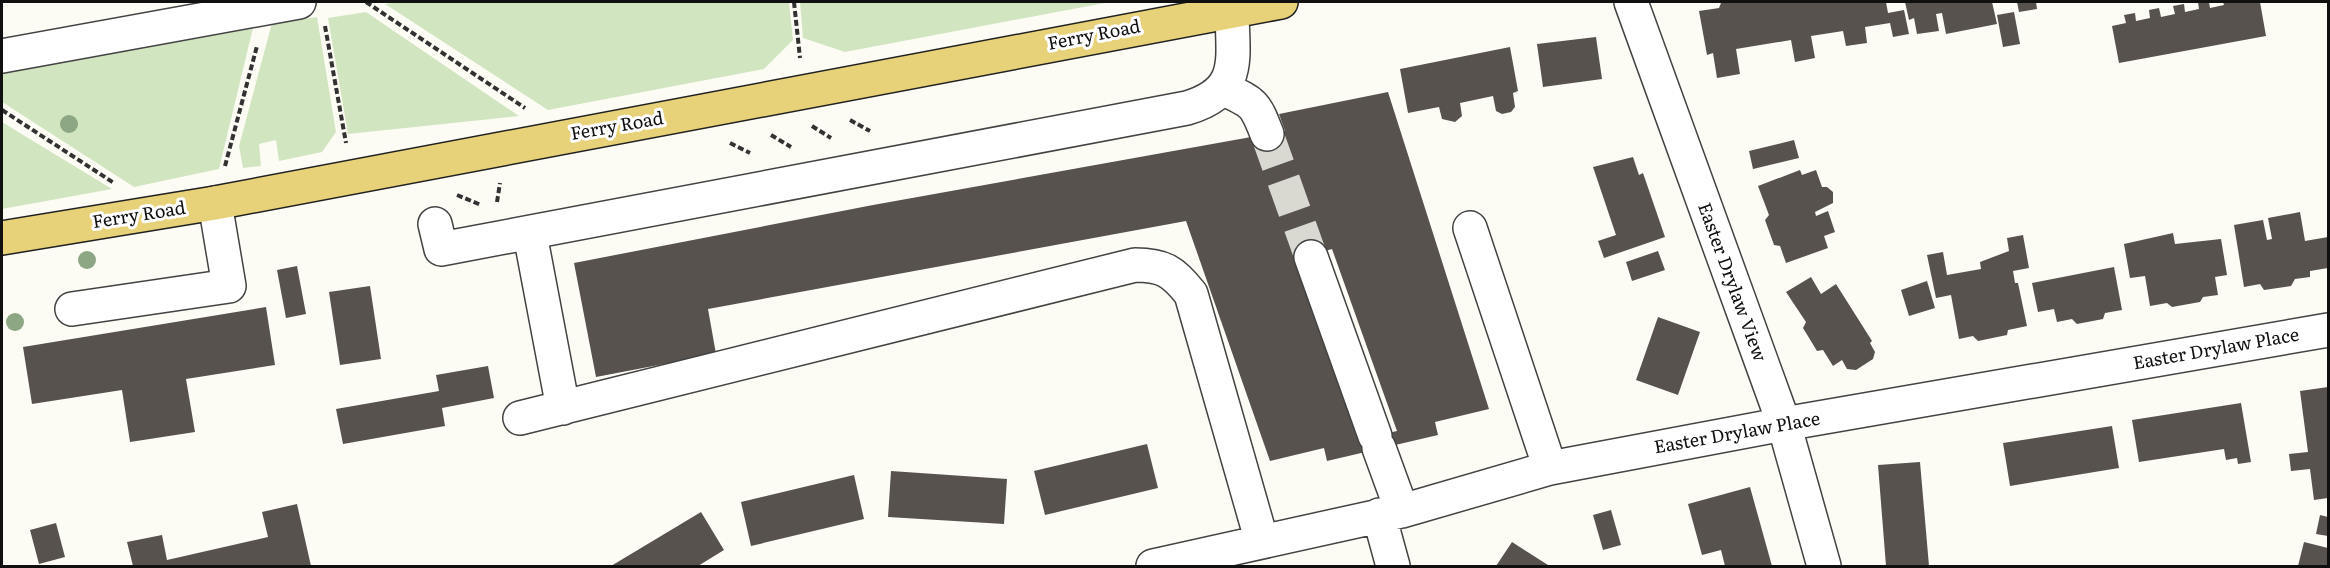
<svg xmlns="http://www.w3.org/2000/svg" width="2330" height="568" viewBox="0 0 2330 568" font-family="Literata,serif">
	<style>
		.green { fill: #d2e5c1 }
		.building { fill: #57524d; fill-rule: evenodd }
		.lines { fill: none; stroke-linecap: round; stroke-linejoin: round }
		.minor-tunnel { stroke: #d9d9d2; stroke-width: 33; stroke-dasharray: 33 16; stroke-linecap: butt }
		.minor-casing { stroke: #434343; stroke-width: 36 }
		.major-casing { stroke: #212121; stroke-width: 36 }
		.path { stroke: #323232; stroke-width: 4; stroke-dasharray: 6 3; stroke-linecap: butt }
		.minor { stroke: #fff; stroke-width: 33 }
		.major { stroke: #e7d27a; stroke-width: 33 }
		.tree { fill: #8da684 }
		.labels { text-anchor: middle; stroke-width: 6; stroke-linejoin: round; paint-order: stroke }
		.street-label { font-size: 18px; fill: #101010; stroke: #fff }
	</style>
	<rect width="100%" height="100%" fill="#fdfcf4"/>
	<path class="green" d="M399,2H789L793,40L764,69L548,110L385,4Z
		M800,2H1110L845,52L803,38Z
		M366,12L519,116L348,134L328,18Z
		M317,17L336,132L322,152L279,161L276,140L259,144L261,166L243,168L239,146L272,23Z
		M254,24L219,169L134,187L2,102V72Z
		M2,122L112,189L2,209Z"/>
	<path class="building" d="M1729,2H1886L1888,13L1904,10L1909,34L1893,37L1890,23L1865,27L1867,43L1846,46L1843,31L1811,36L1815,58L1795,62L1791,40L1736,49L1740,74L1717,78L1713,53L1707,55L1699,11L1719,8L1721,3Z
		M1905,2H1992L1997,24L1946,34L1942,13L1936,14L1939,31L1917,34L1914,18L1909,20Z
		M2017,2H2036L2037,9L2019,12Z
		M2198,2H2209L2210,8L2224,5L2223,2H2260L2266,36L2119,63L2112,26L2126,23L2124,15L2135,13L2136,21L2150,18L2149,10L2159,8L2161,17L2175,14L2173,6L2184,4L2185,12L2199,9Z
		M2014,12L2020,44L2003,47L1997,15Z
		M1596,37L1602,79L1543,87L1537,44Z
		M1510,47L1518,91L1513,93L1515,107L1511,112L1502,114L1496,111L1493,96L1460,103L1462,116L1455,122L1442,119L1439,107L1408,113L1400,69Z
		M1388,92L1489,409L1435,422L1438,435L1327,461L1324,448L1270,461L1186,221L708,309L716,354L596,377L574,263L873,205L1285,131L1279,114ZM1332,249L1397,431L1375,436L1325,251Z
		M1794,140L1799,158L1753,169L1749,151Z
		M1633,157L1639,175L1643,173L1665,237L1604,258L1598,241L1616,235L1593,167Z
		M1800,170L1802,175L1816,170L1822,187H1827L1833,192V203L1815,212L1816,216L1828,211L1835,232L1824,236L1828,248L1786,263L1780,246L1774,245L1765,220L1769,215L1758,186Z
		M2300,212L2305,241L2328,237V268L2310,271V277L2295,279L2291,286L2264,290L2260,284L2244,287L2234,225L2263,220L2267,240L2272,239L2268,218Z
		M2173,233L2175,244L2221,239L2227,275L2215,277L2218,295L2203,297L2200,302L2172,307L2167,303L2150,306L2145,276L2130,278L2124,244Z
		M2023,235L2029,268L2013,271L2015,283H2018L2027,326L2008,330L2007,335L1978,341L1973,336L1959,339L1951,295L1936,298L1927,255L1943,252L1947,275L1981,269L1980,262L2009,251L2007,238Z
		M1658,251L1665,270L1632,281L1626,262Z
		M297,266L306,314L286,318L277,270Z
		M2114,267L2122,310L2105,313L2103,319L2077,324L2072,319L2057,322L2054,309L2038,312L2032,283Z
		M1811,277L1821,294L1836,284L1872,341L1870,343L1875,352L1873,359L1856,370L1847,369L1842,360L1833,366L1823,350L1817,351L1803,328L1806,322L1786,292Z
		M1927,281L1935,308L1909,316L1901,290Z
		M370,286L381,359L340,365L329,292Z
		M266,307L275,365L186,379L195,432L130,442L122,390L32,404L23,347Z
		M1658,317L1700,332L1678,395L1636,380Z
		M488,366L494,398L442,408L445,426L343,444L336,409L439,391L436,375Z
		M2328,387V498L2314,500L2310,469L2291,471L2289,454L2308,452L2300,391Z
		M2241,403L2251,462L2238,464L2237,458L2226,460L2224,449L2139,462L2132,420Z
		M2112,426L2119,468L2010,486L2003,443Z
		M1147,444L1158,488L1045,515L1034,471Z
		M1920,462L1929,566H1886L1878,465Z
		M891,471L1007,479L1004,524L888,517Z
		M854,475L864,519L751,546L741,502Z
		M1750,487L1772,566H1725L1721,550L1702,555L1688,504Z
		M297,504L311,566H133L127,542L162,535L167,560L268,537L262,512Z
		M1611,510L1621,545L1603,550L1593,515Z
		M701,512L724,550L698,566H611Z
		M2320,515L2328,517V536L2316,534Z
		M56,523L65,557L39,564L30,530Z
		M1512,542L1548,565L1547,566H1496Z
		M2304,542L2328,548V566H2298Z"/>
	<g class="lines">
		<path class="minor-tunnel" d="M1267,134L1311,257"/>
		<defs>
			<path id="minor" d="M1631,2L1784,424L1824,566
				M2,56L299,2
				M1224,89C1254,103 1255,103 1267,134
				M435,224L441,249L1187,108C1244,91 1232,58 1232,9
				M1470,228L1550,468
				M530,234L563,408
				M1311,257L1375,436
				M72,309L229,286L215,203
				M520,418L1135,265C1163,265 1173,271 1191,294L1262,542
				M1379,448L1402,511
				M1379,515L1393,566
				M1153,566L1402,511L1550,468L1784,424L2328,330"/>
			<path id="major" d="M2,238L215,203L1281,2"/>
		</defs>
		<use href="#minor" class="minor-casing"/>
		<use href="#major" class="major-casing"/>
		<path class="path" d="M366,2L525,108
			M794,2L800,58
			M325,26L346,143
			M2,110L114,183
			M850,120L870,131
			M812,126L831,138
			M771,135L791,147
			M730,143L750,153
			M225,166L257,46
			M457,195L481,205
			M497,202L500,183"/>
		<use href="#minor" class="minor"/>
		<use href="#major" class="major"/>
	</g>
	<g class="tree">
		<circle cx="69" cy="124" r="9"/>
		<circle cx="87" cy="260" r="9"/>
		<circle cx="15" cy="322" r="9"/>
	</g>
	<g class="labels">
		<g class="street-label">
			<text transform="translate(1094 35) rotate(-11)" y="6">Ferry Road</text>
			<text transform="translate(617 126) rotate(-10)" y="6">Ferry Road</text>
			<text transform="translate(139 215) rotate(-9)" y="6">Ferry Road</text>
			<text transform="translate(1732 282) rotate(70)" y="6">Easter Drylaw View</text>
			<text transform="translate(2216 349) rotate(-10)" y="6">Easter Drylaw Place</text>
			<text transform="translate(1737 433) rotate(-10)" y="6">Easter Drylaw Place</text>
		</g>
	</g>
	<rect width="2330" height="568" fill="none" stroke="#101010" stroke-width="6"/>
</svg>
